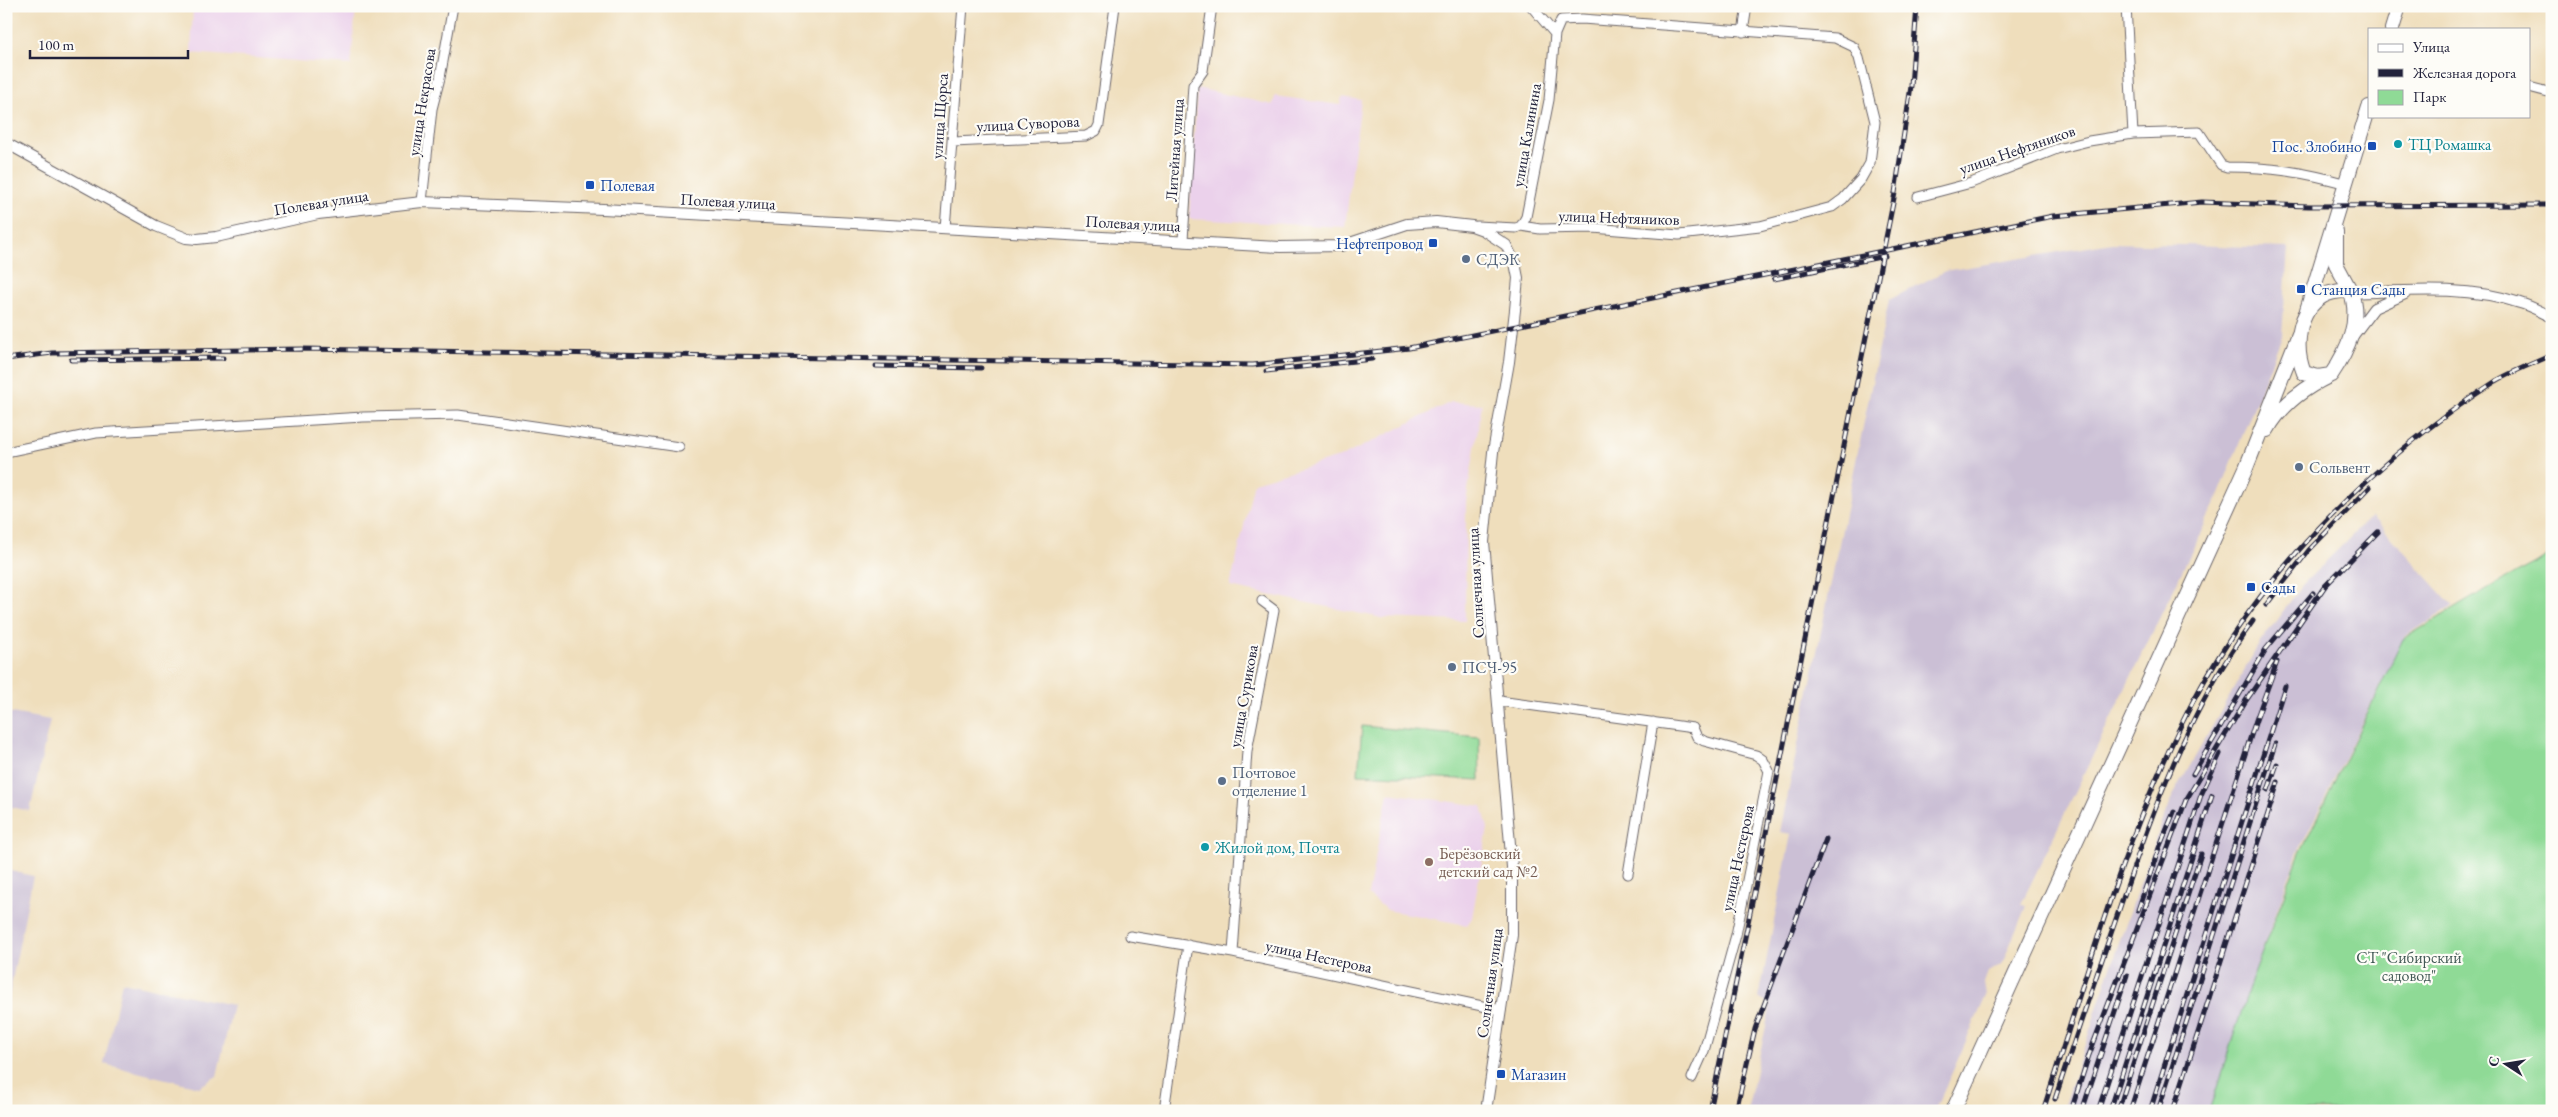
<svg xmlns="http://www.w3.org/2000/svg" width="2558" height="1117" viewBox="0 0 2558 1117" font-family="'EB Garamond',serif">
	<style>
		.built { fill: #ebd1eb }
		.industrial { fill: #cbbfd5 }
		.green { fill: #8fda96; stroke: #587e68 }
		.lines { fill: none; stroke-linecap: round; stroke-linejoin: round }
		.minor-casing { stroke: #6a6468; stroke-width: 11 }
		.tertiary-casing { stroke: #6a6468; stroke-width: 12 }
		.trunk-casing { stroke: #6a6468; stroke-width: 16 }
		.minor { stroke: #fff; stroke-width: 9 }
		.tertiary { stroke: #fff; stroke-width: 10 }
		.trunk { stroke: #fff; stroke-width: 14 }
		.rail-casing { stroke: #22223b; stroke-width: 5 }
		.rail { stroke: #fdfcf7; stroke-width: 3; stroke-dasharray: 9; stroke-linecap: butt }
		.culture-dot { fill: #0f9aa8; stroke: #fdfcf7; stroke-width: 2 }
		.transit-dot { fill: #1a4fb4; stroke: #fdfcf7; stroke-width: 2 }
		.service-dot { fill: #5c6f8a; stroke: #fdfcf7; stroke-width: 2 }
		.education-dot { fill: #8d6e63; stroke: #fdfcf7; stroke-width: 2 }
		.labels { text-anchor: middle; stroke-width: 4.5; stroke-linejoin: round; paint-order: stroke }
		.street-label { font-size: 16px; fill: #22223b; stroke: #fdfcf7 }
		.culture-label { font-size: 16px; fill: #0d838f; stroke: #fdfcf7; text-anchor: start }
		.transit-label { font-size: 16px; fill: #164399; stroke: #fdfcf7; text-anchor: start }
		.service-label { font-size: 16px; fill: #4e5e75; stroke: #fdfcf7; text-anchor: start }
		.education-label { font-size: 16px; fill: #785e54; stroke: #fdfcf7; text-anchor: start }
		.park-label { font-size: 16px; fill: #435956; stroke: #fdfcf7 }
	</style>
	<rect width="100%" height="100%" fill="#fdfcf7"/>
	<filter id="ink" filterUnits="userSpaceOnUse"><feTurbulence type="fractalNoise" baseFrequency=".02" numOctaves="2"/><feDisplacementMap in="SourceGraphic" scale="10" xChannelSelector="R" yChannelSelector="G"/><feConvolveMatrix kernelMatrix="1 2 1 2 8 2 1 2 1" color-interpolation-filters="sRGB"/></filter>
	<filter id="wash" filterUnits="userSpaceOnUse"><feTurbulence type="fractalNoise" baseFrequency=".0096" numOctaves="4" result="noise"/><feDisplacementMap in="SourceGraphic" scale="20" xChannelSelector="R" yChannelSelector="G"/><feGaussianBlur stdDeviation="1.12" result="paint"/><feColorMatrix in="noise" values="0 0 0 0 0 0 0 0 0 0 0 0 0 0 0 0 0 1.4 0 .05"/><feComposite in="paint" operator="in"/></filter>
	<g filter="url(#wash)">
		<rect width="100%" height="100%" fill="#efdebc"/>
		<path class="built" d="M193,6H356L351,65L191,53Z
			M1197,88L1273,105L1275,96L1340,105L1342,97L1361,100L1345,227L1189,219Z
			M1451,402L1482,404L1466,502L1465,621L1382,618L1230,587L1254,482L1343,456Z
			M1388,793L1482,806L1488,828L1472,918L1467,925L1387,910L1368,895Z"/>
		<path class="industrial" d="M2112,243L2288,248L2282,336L2218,497L2021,904L2026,906L2002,964L1988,972L1984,983L1986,996L1935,1111H1747L1771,1004L1759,998L1791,834L1780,832L1889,300L1945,271Z
			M2372,516L2453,606L2404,637L2298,852L2253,976L2209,1111H2063L2117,948L2169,803L2259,644L2303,584Z
			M6,712L50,720L30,811L6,806Z
			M6,870L33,876L6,1010Z
			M122,982L233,1005L217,1076L199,1087L104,1064Z"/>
		<path class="green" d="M2552,552V1111H2209L2253,976L2300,853L2403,639L2490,587L2536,563Z
			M1362,726L1479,737L1480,780L1358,774Z"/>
	</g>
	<g filter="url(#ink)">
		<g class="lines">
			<defs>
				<path id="minor" d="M2126,6L2133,134
					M1743,32L1747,6
					M2529,87L2552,93
					M953,142L1086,136L1096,131L1099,125L1115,6
					M1918,197L1971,183L2057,149L2089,141L2133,134L2199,132L2221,165L2227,167C2271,167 2304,172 2347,184
					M422,202L432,109L440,78L453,6
					M1477,226L1516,228L1521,226L1526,217L1549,100L1555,34L1531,6
					M1521,226L1540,229L1593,228L1679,235L1760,226L1832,207L1843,199L1861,179L1870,163L1875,122L1859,58L1854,47L1835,38L1582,19L1561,20L1555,34
					M945,228L963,6
					M1183,240L1193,85L1203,71L1212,6
					M6,452L96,433L363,417L458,415L679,447
					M1499,701L1693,728L1697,737L1704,741L1756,755L1763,760L1769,771L1736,935L1704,1051L1692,1078
					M1628,874L1653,722
					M1130,936L1233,953L1501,1010
					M1233,953L1247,751L1274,610L1262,601
					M1164,1111L1188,945"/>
				<path id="tertiary" d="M6,143L156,226L186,238L197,239L216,237L318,214L422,202L603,209L1280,247L1341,246L1407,224L1436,222L1472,226L1483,230L1506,245L1515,263L1518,278L1515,310L1509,362L1493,452L1484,542L1512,867V935L1486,1111
					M2351,293C2407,291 2466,285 2520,303C2531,306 2541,312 2552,317
					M2352,337L2374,308L2405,294"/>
				<path id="trunk" d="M2392,29L2399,6
					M2336,232V264L2350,290
					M2350,290C2362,320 2348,350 2331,375L2318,377L2304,373C2294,348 2297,311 2323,296C2331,291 2341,291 2350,290Z
					M2307,310L2369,107
					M2267,430C2281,405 2304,388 2329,376
					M1953,1111L2246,468L2299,334"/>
			</defs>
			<use href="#minor" class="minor-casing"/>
			<use href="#tertiary" class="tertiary-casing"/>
			<use href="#trunk" class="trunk-casing"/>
			<use href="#minor" class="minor"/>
			<use href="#tertiary" class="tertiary"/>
			<use href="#trunk" class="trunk"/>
			<defs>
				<path id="rail" d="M1774,279L1885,256
					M6,359L52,353L302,349L1253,365L1409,348L2053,216L2202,202L2309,206L2552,205
					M71,360L223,358
					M876,366L981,368
					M1266,371L1372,359
					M2266,605L2309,550L2370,487
					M2193,774L2266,649L2313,593
					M2268,790L2277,764
					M2138,910L2159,848L2174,812
					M2055,1099C2075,1038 2096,977 2117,916C2151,814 2189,708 2253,621
					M1710,1111L1895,193L1911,86L1917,6
					M1736,1111L1755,1029L1826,839
					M2043,1111C2085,981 2121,846 2182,723C2249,585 2368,463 2496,381C2513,371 2534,363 2552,355
					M2071,1111L2089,1055L2186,800L2245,702L2325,586L2378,532
					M2082,1111L2127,975
					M2098,1111L2201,795L2220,754
					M2110,1111L2212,795
					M2118,1111L2201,854
					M2130,1111L2256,720L2277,662
					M2150,1111L2285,686
					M2158,1111L2275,744
					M2173,1111L2278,782"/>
			</defs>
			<use href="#rail" class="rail-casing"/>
			<use href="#rail" class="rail"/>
		</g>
	</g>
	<g class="culture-dot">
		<circle cx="2398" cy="144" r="5"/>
		<circle cx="1205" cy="847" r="5"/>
	</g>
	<g class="transit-dot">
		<rect x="2367" y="141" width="10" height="10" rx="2.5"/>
		<rect x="585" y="180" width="10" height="10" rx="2.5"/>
		<rect x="1428" y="238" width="10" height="10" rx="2.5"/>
		<rect x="2296" y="284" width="10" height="10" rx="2.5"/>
		<rect x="2246" y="582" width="10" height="10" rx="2.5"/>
		<rect x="1496" y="1069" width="10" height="10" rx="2.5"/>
	</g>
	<g class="service-dot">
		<circle cx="1466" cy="259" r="5"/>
		<circle cx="2299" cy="467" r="5"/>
		<circle cx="1452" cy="667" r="5"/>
		<circle cx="1222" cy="781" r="5"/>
	</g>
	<circle class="education-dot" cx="1429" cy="862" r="5"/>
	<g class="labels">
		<g class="street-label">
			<text transform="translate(421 102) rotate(-81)" y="6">улица Некрасова</text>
			<text transform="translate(939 116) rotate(-86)" y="6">улица Щорса</text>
			<text transform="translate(1028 123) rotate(-3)" y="6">улица Суворова</text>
			<text transform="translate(1526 135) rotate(-80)" y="6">улица Калинина</text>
			<text transform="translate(2017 149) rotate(-19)" y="6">улица Нефтяников</text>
			<text transform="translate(1174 150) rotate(-86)" y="6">Литейная улица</text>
			<text transform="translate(728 201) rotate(3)" y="6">Полевая улица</text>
			<text transform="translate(321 202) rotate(-9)" y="6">Полевая улица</text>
			<text transform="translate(1619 217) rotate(2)" y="6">улица Нефтяников</text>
			<text transform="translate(1133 223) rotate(3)" y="6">Полевая улица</text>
			<text transform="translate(1475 583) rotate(-93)" y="6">Солнечная улица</text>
			<text transform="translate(1243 696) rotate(-80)" y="6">улица Сурикова</text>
			<text transform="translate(1737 858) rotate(-78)" y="6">улица Нестерова</text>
			<text transform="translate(1319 956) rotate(12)" y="6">улица Нестерова</text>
			<text transform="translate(1489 983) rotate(-82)" y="6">Солнечная улица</text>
		</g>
		<g class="culture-label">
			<text x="2408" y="150">ТЦ Ромашка</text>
			<text x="1215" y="853">Жилой дом, Почта</text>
		</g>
		<g class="transit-label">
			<text x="2362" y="152" text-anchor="end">Пос. Злобино</text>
			<text x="600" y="191">Полевая</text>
			<text x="1423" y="249" text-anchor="end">Нефтепровод</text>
			<text x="2311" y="295">Станция Сады</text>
			<text x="2261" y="593">Сады</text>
			<text x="1511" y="1080">Магазин</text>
		</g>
		<g class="service-label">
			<text x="1476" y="265">СДЭК</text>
			<text x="2309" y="473">Сольвент</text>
			<text x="1462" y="673">ПСЧ-95</text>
			<text x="1232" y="778">Почтовое<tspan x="1232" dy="18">отделение 1</tspan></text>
		</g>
		<g class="education-label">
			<text x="1439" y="859">Берёзовский<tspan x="1439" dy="18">детский сад №2</tspan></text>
		</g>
		<g class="park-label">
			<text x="2409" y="963">СТ "Сибирский<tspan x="2409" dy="18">садовод"</tspan></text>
		</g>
	</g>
	<rect width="2558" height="1117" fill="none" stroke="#fdfcf7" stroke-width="25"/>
	<rect x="2368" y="28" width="162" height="90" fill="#fdfcf7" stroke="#a5a5ac"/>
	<rect x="2378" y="44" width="25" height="8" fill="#ffffff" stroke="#a5a5ac"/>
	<text x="2413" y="52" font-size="15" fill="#22223b">Улица</text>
	<rect x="2378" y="69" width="25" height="8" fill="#22223b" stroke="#a5a5ac"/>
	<text x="2413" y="78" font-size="15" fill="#22223b">Железная дорога</text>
	<rect x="2378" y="90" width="25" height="15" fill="#8fda96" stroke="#a5a5ac"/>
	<text x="2413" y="102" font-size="15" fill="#22223b">Парк</text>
	<g transform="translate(2506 1064) rotate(282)" stroke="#fdfcf7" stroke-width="4" paint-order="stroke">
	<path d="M0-4L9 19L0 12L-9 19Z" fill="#22223b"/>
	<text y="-8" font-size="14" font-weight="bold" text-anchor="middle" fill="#22223b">С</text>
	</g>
	<path d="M30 50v8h158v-8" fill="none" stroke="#22223b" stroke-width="2.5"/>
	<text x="38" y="50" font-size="15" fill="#22223b" stroke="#fdfcf7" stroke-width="4" paint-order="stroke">100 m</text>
</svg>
